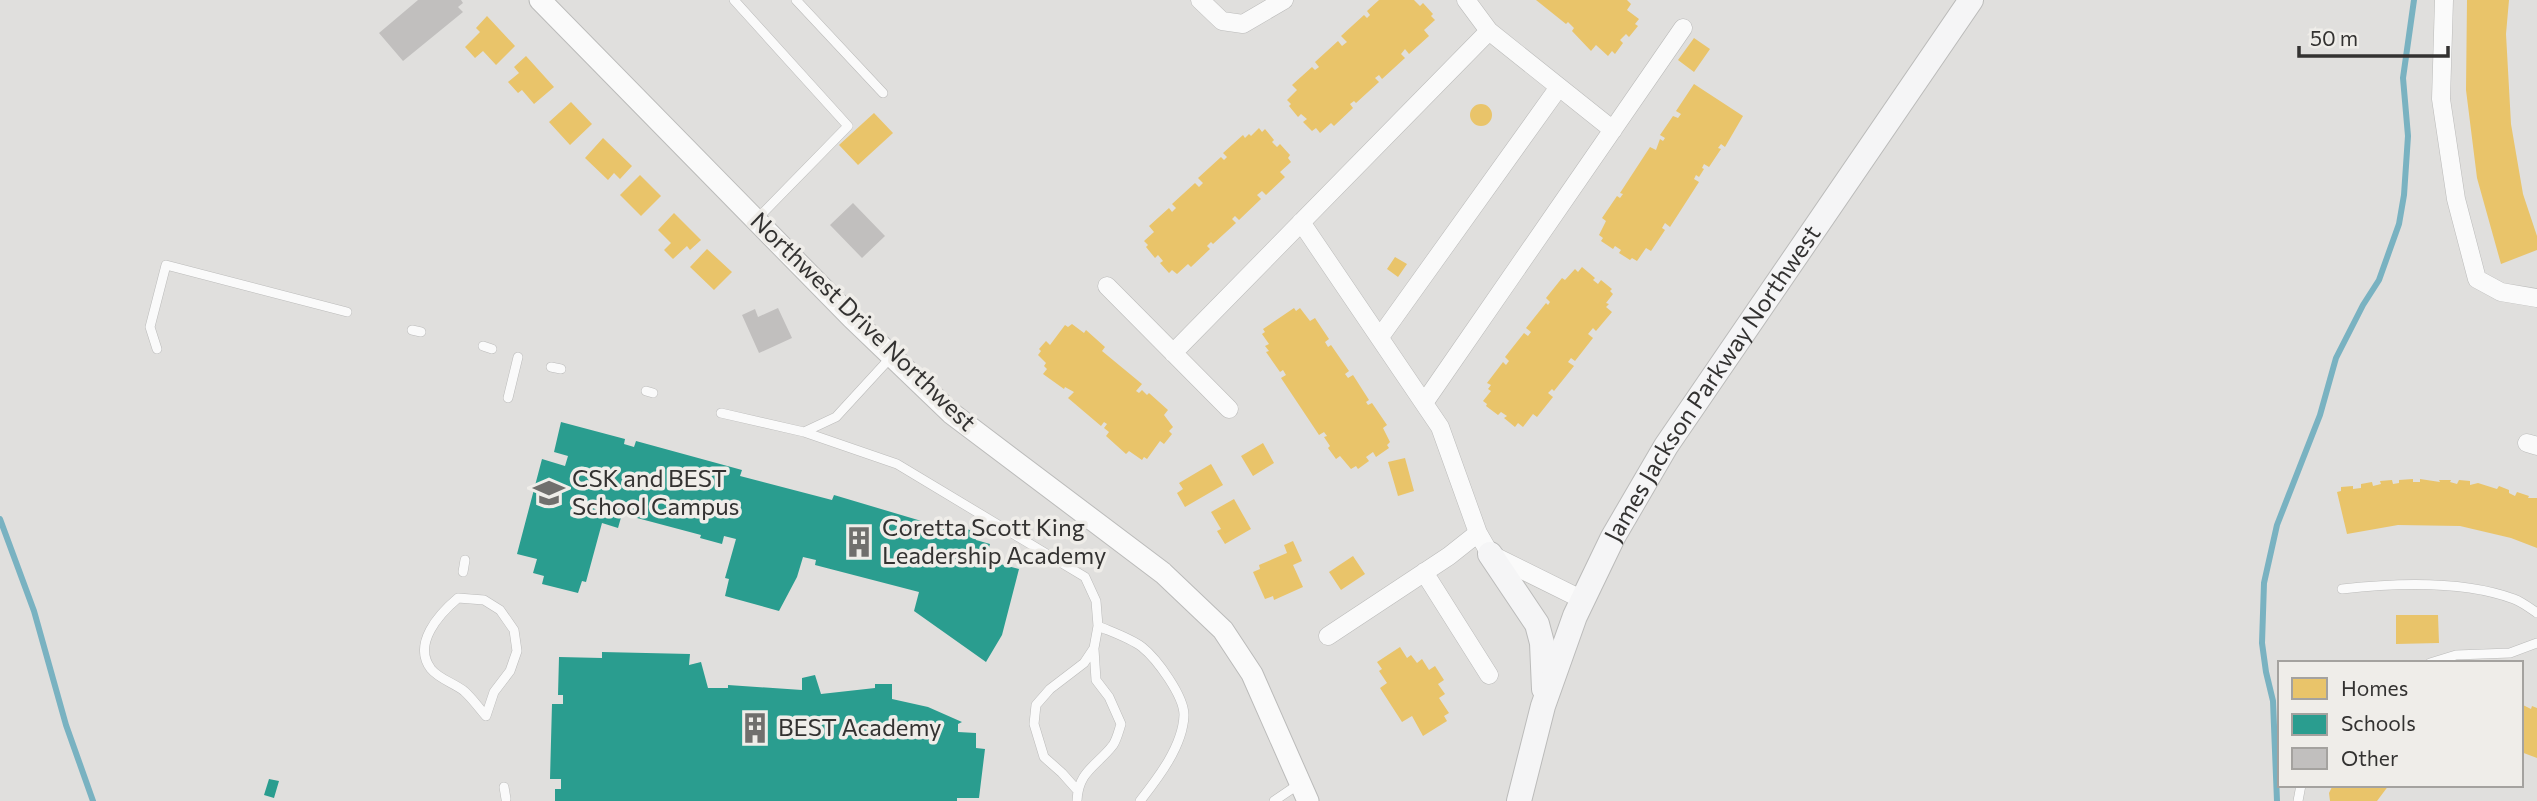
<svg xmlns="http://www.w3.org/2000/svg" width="2537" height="801" viewBox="0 0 2537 801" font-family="Commissioner,sans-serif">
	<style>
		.homes { fill: #e9c46a }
		.schools { fill: #2a9d8f }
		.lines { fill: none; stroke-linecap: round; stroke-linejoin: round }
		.stream { stroke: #79b2c1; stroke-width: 6 }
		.building { fill: #c1bfbe }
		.service-casing { stroke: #bbbbba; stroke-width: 10 }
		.minor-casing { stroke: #bbbbba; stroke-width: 19 }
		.tertiary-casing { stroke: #bbbbba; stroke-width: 23 }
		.secondary-casing { stroke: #bbbbba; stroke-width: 26 }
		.service { stroke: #fafafa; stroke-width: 9 }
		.minor { stroke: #fafafa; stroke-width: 18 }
		.tertiary { stroke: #fafafa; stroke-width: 21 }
		.secondary { stroke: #f5f5f6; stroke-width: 24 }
		.labels { text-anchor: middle; stroke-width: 7; stroke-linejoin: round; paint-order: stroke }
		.street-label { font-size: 24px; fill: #333231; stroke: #efede9 }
		.poi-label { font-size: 24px; fill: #333231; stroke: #efede9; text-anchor: start }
	</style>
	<rect width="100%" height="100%" fill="#e0dfdd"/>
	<path class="homes" d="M1379,0H1414L1420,6L1423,3L1433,14L1431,16L1435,20L1424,30L1429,36L1409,54L1405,49L1401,54L1405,58L1382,79L1379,75L1375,78L1379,82L1356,103L1354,101L1350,104L1353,108L1334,126L1331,123L1320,133L1316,128L1312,131L1303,122L1307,119L1301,114L1298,117L1289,106L1291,104L1287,100L1297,90L1292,85L1312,67L1315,70L1319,67L1315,62L1338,41L1342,46L1347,42L1341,36L1364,15L1367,18L1370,15L1367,11Z
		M1536,0H1627L1631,4L1627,10L1639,19L1635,24L1638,26L1629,37L1626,34L1620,40L1623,43L1615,54L1612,51L1608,56L1596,45L1591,51L1572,31L1574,28L1568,22L1566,24Z
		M2467,0H2509L2506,34L2511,124L2523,194L2537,236V250L2501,264L2477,178L2466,90Z
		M487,16L515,46L496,65L483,51L475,58L465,47L480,32L476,28Z
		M1694,38L1710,49L1694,72L1678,60Z
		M526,56L554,87L534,104L522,90L518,93L508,82L519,73L514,67Z
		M1694,84L1743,116L1725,147L1721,144L1718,148L1721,149L1709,167L1704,164L1702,168L1704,169L1699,177L1696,175L1694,179L1699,182L1670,227L1665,223L1662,228L1665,230L1651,251L1646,248L1637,261L1632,258L1630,260L1619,253L1621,250L1615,246L1613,249L1601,241L1603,238L1599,235L1606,221L1602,218L1617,196L1620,198L1623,194L1620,193L1650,147L1656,150L1660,139L1663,141L1665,138L1660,135L1673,116L1678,118L1681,114L1676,111Z
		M571,102L592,124L570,145L549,122Z
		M1470 115a11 11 0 1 1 22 0a11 11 0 1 1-22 0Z
		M874,113L893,133L858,165L839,145Z
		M1259,128L1262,132L1265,129L1274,140L1272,142L1277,147L1280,144L1290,155L1288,158L1291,162L1280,172L1285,177L1266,195L1262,191L1257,195L1261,199L1239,220L1235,216L1232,219L1236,223L1213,244L1211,242L1207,246L1210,249L1191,267L1188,264L1177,274L1172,270L1169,273L1160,263L1163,261L1158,255L1155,258L1146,247L1148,245L1144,241L1154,232L1149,226L1169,208L1172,212L1176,208L1172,204L1195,183L1199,187L1203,183L1198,178L1221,157L1224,160L1227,157L1223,153L1243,135L1245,138L1249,134L1251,136Z
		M603,138L632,166L620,179L614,173L608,180L585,158Z
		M640,175L661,196L641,216L620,195Z
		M674,213L701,240L690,250L687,246L673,259L664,250L671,243L658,230Z
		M707,249L732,272L714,290L690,267Z
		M1395,257L1407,264L1398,277L1387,269Z
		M1582,267L1595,278L1593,280L1598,284L1601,280L1612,289L1610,291L1613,294L1606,303L1609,304L1606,307L1612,312L1596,331L1593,328L1588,334L1593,338L1575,361L1571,358L1568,362L1574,366L1554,391L1552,389L1548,393L1553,397L1537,417L1533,414L1523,427L1518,423L1515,427L1504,418L1507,416L1501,412L1498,415L1486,406L1487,404L1483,401L1491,391L1488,389L1491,385L1487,383L1503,362L1506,365L1509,361L1505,357L1524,333L1528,336L1531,332L1526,328L1546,303L1548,305L1550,302L1546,298L1562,278L1565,280L1575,269L1578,272Z
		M1294,308L1296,311L1300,308L1310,321L1315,318L1329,339L1325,342L1328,347L1331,345L1349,371L1345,374L1348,378L1353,375L1369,400L1366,402L1368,405L1372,403L1387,425L1383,428L1390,442L1387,445L1389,448L1376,457L1373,452L1366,457L1369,461L1358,469L1356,466L1351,469L1340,456L1336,459L1328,448L1330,446L1324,437L1327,436L1324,432L1319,435L1281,378L1286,375L1283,370L1280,372L1266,352L1269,351L1265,346L1269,344L1262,334L1265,332L1263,329Z
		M1072,324L1084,333L1086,330L1105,347L1102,351L1142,384L1136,391L1139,393L1142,390L1147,395L1149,393L1168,410L1164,415L1173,427L1169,431L1172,434L1164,444L1160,441L1147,459L1144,457L1142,460L1129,451L1126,454L1106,436L1109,432L1104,428L1107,424L1104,422L1101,426L1068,398L1074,392L1065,387L1064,389L1043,374L1047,369L1044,366L1046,363L1038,355L1041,351L1039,349L1046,341L1050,345L1065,325L1068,327Z
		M1263,443L1274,463L1253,476L1241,456Z
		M1405,458L1414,491L1398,496L1388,462Z
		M1211,464L1223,485L1185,507L1177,493L1183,489L1179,483Z
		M2413,479V482H2420V479L2440,482L2439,480H2451L2450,482L2457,484L2459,480L2470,481V485L2478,483L2497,489L2499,486L2509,490V493L2515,496L2517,492L2529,496L2528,498H2537V548L2511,538L2460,526L2398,525L2347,534L2337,492L2341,491V487L2353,486V489L2361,488V484L2372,482L2373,486L2381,484L2380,481L2392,480L2393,484L2399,483V480Z
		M1234,499L1251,529L1225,544L1217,531L1221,529L1211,512Z
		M1293,541L1302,561L1293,565L1303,587L1274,600L1273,596L1265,599L1253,572L1260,569L1259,565L1287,553L1284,545Z
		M1353,556L1365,574L1341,590L1329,572Z
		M2396,615H2438L2439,643L2396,644Z
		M1400,647L1407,658L1411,655L1417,663L1422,659L1429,670L1435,666L1444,680L1438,684L1445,694L1439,698L1449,713L1444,716L1447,721L1423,736L1412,716L1402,722L1380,688L1387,683L1379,671L1382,669L1377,662Z
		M2521,704L2531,709L2532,706L2537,708V758L2521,752Z
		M2333,785H2389L2377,801H2330L2329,793Z"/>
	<path class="schools" d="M561,422L625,439L624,444L634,447L636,441L742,470L740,476L832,500L834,495L955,531L956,526L977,532L976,540L990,544L985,560L1019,569L1002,635L986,662L914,611L919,592L815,565L816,560L803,557L797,577L779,611L725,596L729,579L725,578L736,539L724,536L722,544L700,538L701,535L622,514L618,528L602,523L586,582L582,581L578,593L542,584L544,576L533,573L537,559L517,554L542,459L565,466L568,456L554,452Z
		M602,652L690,654L689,665L701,662L708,688H728V685L802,690V678L815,675L821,694L875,688V684H892V699L928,707L962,722L958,724V732L976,733V748L985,749L979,798H957V801H555V789H561V779H550L552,704H563V695H558L559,657L602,658Z
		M269,779L279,781L274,798L264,795Z"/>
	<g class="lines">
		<path class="stream" d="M0,519L34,611L66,725L93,801
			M2277,801L2273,701L2266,672L2262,643L2264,583L2277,525L2320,415L2336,358L2363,305L2379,280L2399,224L2404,195L2408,136L2403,78L2414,0"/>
	</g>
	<path class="building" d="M418,0H461L463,3L458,7L463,12L403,61L379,33Z
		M853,203L885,236L862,258L830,225Z
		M778,308L792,338L759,353L742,315L755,309L758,317Z"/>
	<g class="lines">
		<defs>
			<path id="service" d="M734,0L848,126L756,220
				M796,0L883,93
				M412,330L421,332
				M483,346L492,349
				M157,349L150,327L166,265L347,312
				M551,367L561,369
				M646,391L653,393
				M508,398L518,357
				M721,413L804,432L836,417L892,356
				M804,432L897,464L1085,577L1096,601L1098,626C1112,632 1130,638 1142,647C1157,659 1184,696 1184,715C1183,746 1158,778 1140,801
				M463,572L465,560
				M2342,589C2395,583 2463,580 2514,599C2522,602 2530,608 2537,613
				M458,598L484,600L500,610L514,630L517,651L510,671L494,692L486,716C479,708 472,698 464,691C454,683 439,679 431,669C412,644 439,614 458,598Z
				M2430,663L2456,655L2510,653L2537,643
				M504,787L506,799
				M1078,791L1062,773L1044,757L1034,724L1036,705L1050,689L1084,663L1094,648L1098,626
				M1077,801C1078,771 1097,766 1113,745C1117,739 1119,730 1121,724L1109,697L1096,680L1094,649
				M1274,801L1299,784
				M2298,801L2301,785"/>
			<path id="minor" d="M1200,0L1222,21L1243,24L1284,0
				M1466,0L1489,31L1613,130
				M2444,0L2441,99L2456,199L2477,279L2501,292L2537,298
				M1301,222L1440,427L1478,533L1490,554L1583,600
				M1107,286L1229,409
				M1380,337L1559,87
				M1173,353L1489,31
				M1424,403L1683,28
				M2527,443L2537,446
				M1424,572L1489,675
				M1328,636L1449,556L1478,533"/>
			<path id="tertiary" d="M540,0L852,318L951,413L1163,573L1223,630L1252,674L1308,801"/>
			<g id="secondary">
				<path d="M1490,554L1537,624L1542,643L1544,689"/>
				<path id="s1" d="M1519,801L1543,706L1575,616L1613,537L1666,446L1971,0"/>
			</g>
		</defs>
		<use href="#service" class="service-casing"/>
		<use href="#minor" class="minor-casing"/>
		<use href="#tertiary" class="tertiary-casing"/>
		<use href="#secondary" class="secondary-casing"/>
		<use href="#service" class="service"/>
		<use href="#minor" class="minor"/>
		<use href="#tertiary" class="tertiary"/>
		<use href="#secondary" class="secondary"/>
	</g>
	<defs>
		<symbol id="school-bare" viewBox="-9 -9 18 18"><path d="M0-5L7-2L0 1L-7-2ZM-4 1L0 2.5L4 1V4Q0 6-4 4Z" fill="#706f6d" stroke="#efede9" stroke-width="2.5" paint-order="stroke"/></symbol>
		<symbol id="building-bare" viewBox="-9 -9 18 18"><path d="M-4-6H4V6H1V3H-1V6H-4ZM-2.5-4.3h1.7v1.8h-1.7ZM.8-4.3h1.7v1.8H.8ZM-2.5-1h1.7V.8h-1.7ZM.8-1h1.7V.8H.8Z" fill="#706f6d" stroke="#efede9" stroke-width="2.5" paint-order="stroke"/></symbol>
	</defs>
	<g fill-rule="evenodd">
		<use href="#school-bare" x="527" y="471" width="44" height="44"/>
		<use href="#building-bare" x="837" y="520" width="44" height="44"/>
		<use href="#building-bare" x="733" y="706" width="44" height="44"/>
	</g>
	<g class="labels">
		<g class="street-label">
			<text transform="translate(863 322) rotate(44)" y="8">Northwest Drive Northwest</text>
			<text dy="8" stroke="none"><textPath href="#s1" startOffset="464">James Jackson Parkway Northwest</textPath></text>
		</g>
		<g class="poi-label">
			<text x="572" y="487">CSK and BEST<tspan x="572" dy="28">School Campus</tspan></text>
			<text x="882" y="536">Coretta Scott King<tspan x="882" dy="28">Leadership Academy</tspan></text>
			<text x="778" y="736">BEST Academy</text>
		</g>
	</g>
	<rect x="2278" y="661" width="245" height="126" fill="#efede9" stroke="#a4a29f" stroke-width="2"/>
	<rect x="2292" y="678" width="35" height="21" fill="#e9c46a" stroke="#a4a29f" stroke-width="2"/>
	<text x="2341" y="696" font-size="21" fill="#333231">Homes</text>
	<rect x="2292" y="714" width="35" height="21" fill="#2a9d8f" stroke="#a4a29f" stroke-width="2"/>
	<text x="2341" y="731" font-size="21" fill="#333231">Schools</text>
	<rect x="2292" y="748" width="35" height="21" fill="#c1bfbe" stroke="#a4a29f" stroke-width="2"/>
	<text x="2341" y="766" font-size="21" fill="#333231">Other</text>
	<path d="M2299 46v10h149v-10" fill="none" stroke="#333231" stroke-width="3.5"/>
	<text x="2310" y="46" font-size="21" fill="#333231" stroke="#efede9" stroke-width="5" paint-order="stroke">50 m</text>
</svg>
